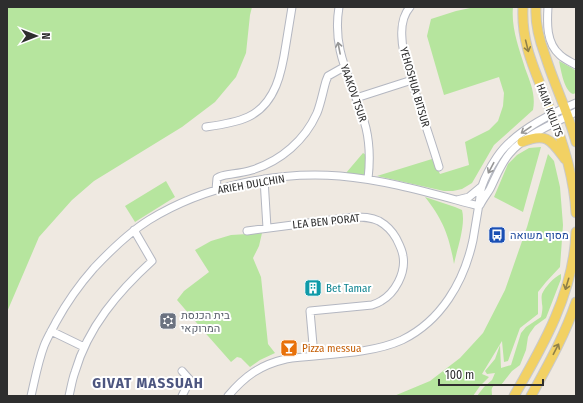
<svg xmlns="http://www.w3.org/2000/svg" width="583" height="403" viewBox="0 0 583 403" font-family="'Fira Sans Condensed',Heebo,sans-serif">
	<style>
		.green { fill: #b6e59e }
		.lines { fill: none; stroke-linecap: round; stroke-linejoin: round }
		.minor-casing { stroke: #b4b7c1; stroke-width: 9 }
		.major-casing { stroke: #c9c9c9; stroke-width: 11 }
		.minor { stroke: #fff; stroke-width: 7 }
		.major { stroke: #f2d163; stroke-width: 9 }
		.oneway { stroke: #908048 }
		.oneway2 { stroke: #969696 }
		.labels { text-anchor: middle; stroke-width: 4; stroke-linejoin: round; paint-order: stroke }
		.street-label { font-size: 11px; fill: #2e2e2e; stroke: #fff }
		.transit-label { font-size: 11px; fill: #164399; stroke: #fff; text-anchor: start }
		.culture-label { font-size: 11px; fill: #0d838f; stroke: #fff; text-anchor: start }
		.worship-label { font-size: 11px; fill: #5b616d; stroke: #fff; text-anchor: start }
		.food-label { font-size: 11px; fill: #c56008; stroke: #fff; text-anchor: start }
		.district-label { font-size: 15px; font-weight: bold; letter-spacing: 1px; fill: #4d5680; stroke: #fff }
	</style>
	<rect width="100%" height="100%" fill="#efe9e1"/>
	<path class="green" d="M7,7H252L250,15L246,53L236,77L215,102L182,127L94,181L72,200L39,237L7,312Z
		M475,7H513C511,28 519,48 525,68C530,82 536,94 533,110L494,145L472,183L462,189L453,191H444L377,176L432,159L440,174L469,165L465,142L489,130L498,121L503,106L504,93L499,77L444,95L427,36L431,19L456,11Z
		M559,61L572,68L576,71V93L573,94C564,91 561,70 559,61Z
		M541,147L523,212L494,197L508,164L517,155L529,148Z
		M363,153L366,155V176L346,173Z
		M548,154L554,161L560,187L563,225L560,267L546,282L538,292V314L520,328L508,361L504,362L502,341L482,374L489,377L480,386L473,396H394L430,381L460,358L483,333L505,290L527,227Z
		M166,181L175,197L135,222L125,206Z
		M425,197L455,207L462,210C466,225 457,249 454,264C449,235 443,220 425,197Z
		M262,233L259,246L253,258L261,277L268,344L275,353L260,360L250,367L241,358L237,357L231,362L208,336L177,300L184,291L209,272L195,250L211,241L231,235Z
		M561,274V279L546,318L535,326L530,333L528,337L526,350L520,365L512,371L501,385L496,384C490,388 492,390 492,396H477L484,387L492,380L495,373L487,374L485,371L495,359L500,345L501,368L511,365L521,333L526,327L541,317C542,313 543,308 542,304C542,301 541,298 542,294C545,287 554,277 561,274Z"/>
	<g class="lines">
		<defs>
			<path id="minor" d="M339,7C331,55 355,84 366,128C370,145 370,162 368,179
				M410,7C403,15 401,28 402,39C402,49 406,59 409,69C417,102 429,134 439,167
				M548,7C547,23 546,43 560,55C564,59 571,62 576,65
				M356,98L412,80
				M206,127C220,125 235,123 248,117C276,104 282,71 286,44C288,32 290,19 292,7
				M264,179L267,228
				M216,190L217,178C222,175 226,175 232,174C239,173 246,172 252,170C281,161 305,140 317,113C321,103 323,91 326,81L328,76L344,67
				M457,200L469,197L481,187
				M480,205C483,199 487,194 490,189C496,177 501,163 510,153C525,135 555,123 576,112
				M247,231L354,217C363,217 371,217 379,221C386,225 392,231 396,238C399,244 402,249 403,256C406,273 395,293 381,301C378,303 375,304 372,305L310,311L314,356
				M51,331L84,347
				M182,371L190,380L182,396
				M31,396C35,379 38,362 44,346C47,338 52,330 56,322C67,302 79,285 94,268C111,250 128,233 149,220C204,186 276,171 340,176C387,180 433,194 479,206
				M69,396C71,388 72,380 75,372C88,327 118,292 152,261L134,230
				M228,396C245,376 260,365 286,359C321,354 369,355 402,340C441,321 464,282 473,240C475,228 477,216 479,204C480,199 480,192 482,186C485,177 491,166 497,157C513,133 550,114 576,103"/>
			<path id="major" d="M523,7C521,45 536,72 549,107C563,141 574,176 576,213
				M536,7C535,24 539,39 545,55C554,84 568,112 576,142
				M522,142C547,132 551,140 565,159
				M514,396C543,346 574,292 576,232
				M531,396C548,365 565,335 576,302"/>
		</defs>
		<use href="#minor" class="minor-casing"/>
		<use href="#major" class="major-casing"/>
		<use href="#minor" class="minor"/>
		<use href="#major" class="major"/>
	</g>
	<defs><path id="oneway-shaft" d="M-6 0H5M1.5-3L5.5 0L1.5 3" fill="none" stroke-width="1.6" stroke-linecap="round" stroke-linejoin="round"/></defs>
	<g class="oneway">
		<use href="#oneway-shaft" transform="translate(527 46) rotate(76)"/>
		<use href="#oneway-shaft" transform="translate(567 284) rotate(107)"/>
		<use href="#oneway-shaft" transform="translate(556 349) rotate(-63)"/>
	</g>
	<g class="oneway2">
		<use href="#oneway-shaft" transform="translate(339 48) rotate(-101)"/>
		<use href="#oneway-shaft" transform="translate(526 130) rotate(146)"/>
		<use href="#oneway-shaft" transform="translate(491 168) rotate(118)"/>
	</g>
	<defs>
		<symbol id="bus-square" viewBox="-11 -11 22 22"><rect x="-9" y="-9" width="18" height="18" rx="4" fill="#1a4fb4" stroke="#fff"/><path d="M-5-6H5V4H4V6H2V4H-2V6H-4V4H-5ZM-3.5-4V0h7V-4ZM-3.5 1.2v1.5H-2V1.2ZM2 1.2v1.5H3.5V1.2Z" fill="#fff"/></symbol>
		<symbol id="building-square" viewBox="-11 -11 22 22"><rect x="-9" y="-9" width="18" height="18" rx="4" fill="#0f9aa8" stroke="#fff"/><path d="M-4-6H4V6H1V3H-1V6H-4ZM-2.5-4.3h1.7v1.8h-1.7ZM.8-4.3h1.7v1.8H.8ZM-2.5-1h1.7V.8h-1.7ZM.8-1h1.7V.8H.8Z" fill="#fff"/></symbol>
		<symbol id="synagogue-square" viewBox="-11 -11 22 22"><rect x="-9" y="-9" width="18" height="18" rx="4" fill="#6b7280" stroke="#fff"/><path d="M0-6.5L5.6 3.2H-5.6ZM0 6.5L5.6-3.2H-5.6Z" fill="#fff"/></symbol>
		<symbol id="bar-square" viewBox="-11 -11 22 22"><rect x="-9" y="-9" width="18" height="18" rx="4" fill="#e8710a" stroke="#fff"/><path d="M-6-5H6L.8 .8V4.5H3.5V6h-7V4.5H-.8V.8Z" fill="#fff"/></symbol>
	</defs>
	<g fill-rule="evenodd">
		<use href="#bus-square" x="487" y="225" width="20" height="20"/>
		<use href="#building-square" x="303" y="278" width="20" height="20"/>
		<use href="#synagogue-square" x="158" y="311" width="20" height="20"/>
		<use href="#bar-square" x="279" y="338" width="20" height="20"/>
	</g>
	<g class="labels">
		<g class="street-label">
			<text transform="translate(415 87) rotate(74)" y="4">YEHOSHUA BITSUR</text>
			<text transform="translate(354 93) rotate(71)" y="4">YAAKOV TSUR</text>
			<text transform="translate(550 110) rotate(69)" y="4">HAIM KULITS</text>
			<text transform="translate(251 184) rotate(-10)" y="4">ARIEH DULCHIN</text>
			<text transform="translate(326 221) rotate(-6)" y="4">LEA BEN PORAT</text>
		</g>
		<g class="transit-label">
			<text x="510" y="239">מסוף משואה</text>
		</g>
		<g class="culture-label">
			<text x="326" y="292">Bet Tamar</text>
		</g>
		<g class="worship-label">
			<text x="181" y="319">בית הכנסת<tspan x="181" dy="13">המרוקאי</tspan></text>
		</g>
		<g class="food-label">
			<text x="302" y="352">Pizza messua</text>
		</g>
		<g class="district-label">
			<text x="148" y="388">GIVAT MASSUAH</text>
		</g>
	</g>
	<rect width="583" height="403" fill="none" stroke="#2e2e2e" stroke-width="16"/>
	<g transform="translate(36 36) rotate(90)" stroke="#ffffff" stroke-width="3" paint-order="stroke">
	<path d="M0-3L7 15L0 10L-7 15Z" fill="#2e2e2e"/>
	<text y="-6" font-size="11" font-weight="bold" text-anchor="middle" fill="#2e2e2e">N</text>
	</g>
	<path d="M439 379v6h104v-6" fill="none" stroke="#2e2e2e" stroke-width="2"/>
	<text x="445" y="379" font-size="12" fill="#2e2e2e" stroke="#ffffff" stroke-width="3" paint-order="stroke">100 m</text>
</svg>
